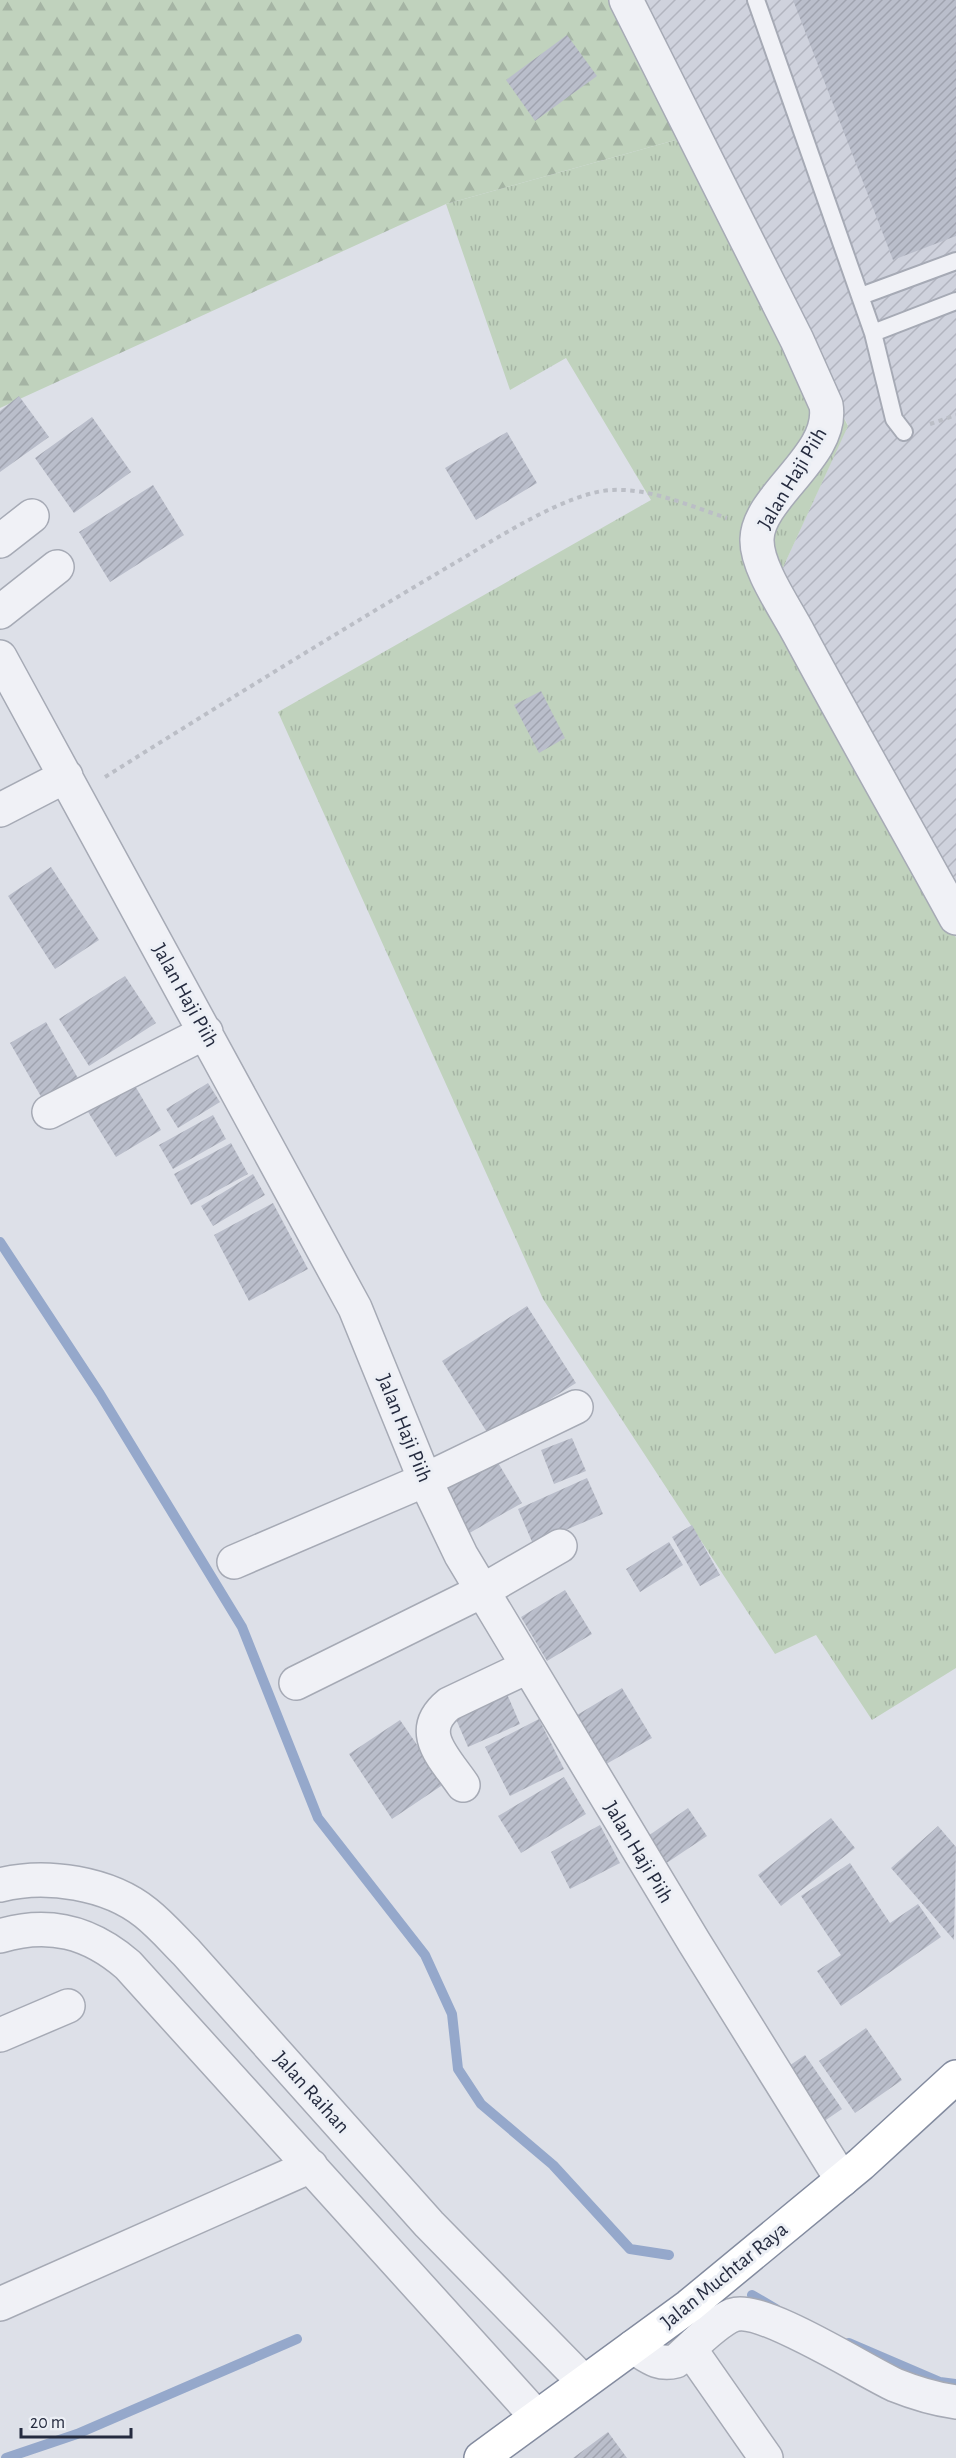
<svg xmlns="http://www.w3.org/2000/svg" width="956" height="2458" viewBox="0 0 956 2458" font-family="'Alegreya Sans',sans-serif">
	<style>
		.industrial { fill: url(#industrial-furrows) }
		.grass { fill: url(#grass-tufts) }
		.forest { fill: url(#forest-firs) }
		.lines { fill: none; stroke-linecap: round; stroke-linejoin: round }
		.stream { stroke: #95a8cb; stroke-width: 10 }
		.building { fill: url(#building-hatch) }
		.service-casing { stroke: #a6aab5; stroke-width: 20 }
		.minor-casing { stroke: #a6aab5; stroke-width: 36 }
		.trunk-casing { stroke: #838b9f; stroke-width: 36 }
		.path { stroke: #bbbec6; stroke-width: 4; stroke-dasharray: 4.5 4.5; stroke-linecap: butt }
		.service { stroke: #f0f1f6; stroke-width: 16 }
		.minor { stroke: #f0f1f6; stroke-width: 33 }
		.trunk { stroke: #fff; stroke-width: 33 }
		.labels { text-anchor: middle; stroke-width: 6; stroke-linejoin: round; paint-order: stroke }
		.street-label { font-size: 21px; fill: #252b3f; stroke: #eceff5 }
	</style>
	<defs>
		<pattern id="industrial-furrows" width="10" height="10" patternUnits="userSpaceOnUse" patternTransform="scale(1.5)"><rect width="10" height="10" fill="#cfd2dd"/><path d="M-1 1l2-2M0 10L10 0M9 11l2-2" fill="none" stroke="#b2b4bf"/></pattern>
		<pattern id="grass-tufts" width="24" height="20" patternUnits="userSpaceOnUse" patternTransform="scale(1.5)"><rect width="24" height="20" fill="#c0d2bd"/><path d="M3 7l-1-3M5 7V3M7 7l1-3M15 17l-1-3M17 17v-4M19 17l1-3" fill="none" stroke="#a5b4a4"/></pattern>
		<pattern id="forest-firs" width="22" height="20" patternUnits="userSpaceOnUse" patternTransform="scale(1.5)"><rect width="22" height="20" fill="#c0d2bd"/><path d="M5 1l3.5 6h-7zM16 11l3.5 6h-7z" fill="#a5b4a4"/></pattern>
		<pattern id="building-hatch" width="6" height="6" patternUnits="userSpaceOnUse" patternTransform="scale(1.5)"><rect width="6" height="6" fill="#babecb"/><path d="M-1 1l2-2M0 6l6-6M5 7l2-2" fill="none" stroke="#a0a3af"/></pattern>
	</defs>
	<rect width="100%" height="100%" fill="#dde0e8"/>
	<path class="industrial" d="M628,0H956V938L769,598L848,425Z"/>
	<path class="grass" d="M697,134L848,426L769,598L956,938V1668L872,1720L816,1635L775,1654L543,1299L278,712L651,500L566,358L510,390L446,204Z"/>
	<path class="forest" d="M0,0H628L697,134L446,204L0,408Z"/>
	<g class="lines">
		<path class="stream" d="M0,1242L100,1394L242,1627L318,1818L425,1955L452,2014L458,2069L481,2104L553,2165L630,2249L669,2255
			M752,2295L776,2309
			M849,2343L940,2382L956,2384
			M6,2458L77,2434L297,2339"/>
	</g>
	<path class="building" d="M793,0H956V236L893,260Z
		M567,35L597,76L535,121L506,80Z
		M19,396L49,437L0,472V411Z
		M92,417L131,472L74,513L35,458Z
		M507,432L537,483L476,520L445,468Z
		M153,485L184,535L110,582L79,532Z
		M541,691L565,738L539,753L514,705Z
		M51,867L99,940L55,969L8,896Z
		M125,976L156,1023L89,1066L59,1019Z
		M46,1022L79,1080L43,1100L10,1043Z
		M131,1079L161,1130L116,1157L85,1107Z
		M208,1083L220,1102L178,1128L166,1109Z
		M213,1115L226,1139L173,1169L159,1145Z
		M231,1143L248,1174L191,1205L174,1174Z
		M253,1174L265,1195L213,1226L201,1206Z
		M273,1203L308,1269L249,1301L214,1235Z
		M527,1306L576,1383L490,1437L442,1361Z
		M572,1438L586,1471L554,1484L541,1450Z
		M494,1456L522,1503L466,1535L439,1489Z
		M587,1478L603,1514L533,1544L518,1509Z
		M692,1525L720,1575L700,1586L672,1537Z
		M669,1542L683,1565L640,1592L626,1569Z
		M565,1590L592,1634L547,1661L521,1617Z
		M504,1687L520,1724L468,1747L452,1710Z
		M622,1688L652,1738L601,1767L572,1718Z
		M539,1719L564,1769L510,1796L485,1747Z
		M400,1720L444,1784L392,1819L349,1754Z
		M564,1777L586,1814L521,1853L498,1816Z
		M688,1808L707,1836L659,1868L641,1841Z
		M831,1818L855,1848L781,1906L758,1875Z
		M600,1825L620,1863L570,1889L551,1852Z
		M938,1826L956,1847L954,1940L891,1868Z
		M850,1863L890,1923L918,1904L941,1937L841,2006L817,1971L841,1955L801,1896Z
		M866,2028L902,2080L855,2113L819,2061Z
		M805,2055L842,2109L820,2124L783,2070Z
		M608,2432L627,2458H573Z"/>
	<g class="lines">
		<defs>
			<path id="service" d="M756,0L873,333L894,419L904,432
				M861,296L956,261
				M873,333L956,301"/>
			<path id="minor" d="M626,0L797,340L826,405C835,455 758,496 757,539C756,567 786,609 799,634C850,729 904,823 956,918
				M0,541L32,516
				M0,612L57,567
				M0,657L355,1308L425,1480L461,1555L694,1942L842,2180
				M0,810L66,776
				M49,1112L206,1032
				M234,1562L425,1480L576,1407
				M296,1683L482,1591L560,1546
				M463,1785C444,1757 415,1732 449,1704L527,1667
				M0,1885C46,1873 109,1883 146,1913C161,1925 173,1939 186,1952L429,2224L584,2382
				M0,1936C49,1921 90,1932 128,1965L536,2416
				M0,2035L68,2006
				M0,2304L311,2166
				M633,2347C648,2356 658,2366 676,2361C691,2348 715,2322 733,2315C762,2305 864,2371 895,2385C915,2393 935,2399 956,2402
				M690,2349L766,2458"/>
			<path id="trunk" d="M481,2458L689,2306L861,2164L956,2077"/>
		</defs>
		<use href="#service" class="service-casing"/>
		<use href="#minor" class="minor-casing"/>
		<use href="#trunk" class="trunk-casing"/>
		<path class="path" d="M930,424L956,415
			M105,777C220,705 336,633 453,564C493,541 568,491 613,490C651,488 692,507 727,518"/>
		<use href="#service" class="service"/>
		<use href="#minor" class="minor"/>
		<use href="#trunk" class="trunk"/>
	</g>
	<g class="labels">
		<g class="street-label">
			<text transform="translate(792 478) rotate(-59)" y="7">Jalan Haji Piih</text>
			<text transform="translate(186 995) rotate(61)" y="7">Jalan Haji Piih</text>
			<text transform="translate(405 1428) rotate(68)" y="7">Jalan Haji Piih</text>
			<text transform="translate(639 1852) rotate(59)" y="7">Jalan Haji Piih</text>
			<text transform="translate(312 2092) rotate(48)" y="7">Jalan Raihan</text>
			<text transform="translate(724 2275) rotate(-39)" y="7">Jalan Muchtar Raya</text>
		</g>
	</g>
	<path d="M21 2428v9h110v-9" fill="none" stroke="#252b3f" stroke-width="3"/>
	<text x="30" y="2428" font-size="18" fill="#252b3f" stroke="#eceff5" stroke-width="4.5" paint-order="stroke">20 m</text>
</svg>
